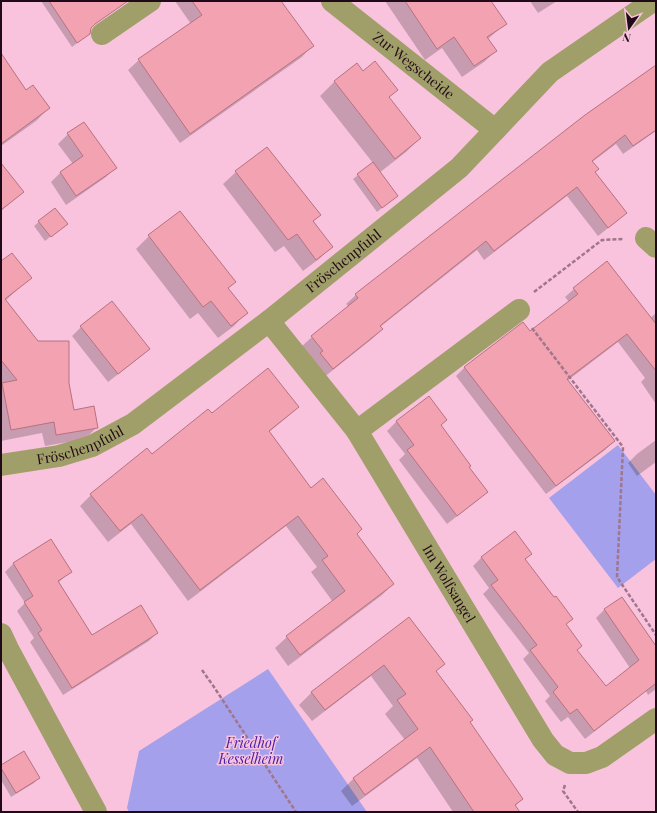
<svg xmlns="http://www.w3.org/2000/svg" width="657" height="813" viewBox="0 0 657 813" font-family="'Playfair Display',serif">
	<style>
		.green { fill: #a5a0eb }
		.shadow { fill: #0003 }
		.building { fill: #f2a2b1; stroke: #b77280 }
		.lines { fill: none; stroke-linecap: round; stroke-linejoin: round }
		.path { stroke: #9f768b; stroke-width: 2.5; stroke-dasharray: 4 2; stroke-linecap: butt }
		.minor { stroke: #a09f69; stroke-width: 22 }
		.labels { text-anchor: middle; stroke-width: 3; stroke-linejoin: round; paint-order: stroke }
		.street-label { font-size: 14px; fill: #210a17; stroke: #f9c3de }
		.park-label { font-size: 14px; font-style: italic; fill: #461fa3; stroke: #f9c3de }
	</style>
	<rect width="100%" height="100%" fill="#f9c3de"/>
	<path class="green" d="M618,445L656,495V559L618,588L549,498Z
		M268,669L367,812H129L127,808L139,751Z"/>
	<path class="shadow" d="M41,1H123L124,3L119,7L91,27L89,34L72,47Z
		M175,1H280L312,46L302,57L180,143L128,70L139,60L191,24Z
		M385,1H490L505,24L488,39L496,51L484,62L462,77L442,48L425,60Z
		M530,1H557L538,13Z
		M1,54L26,92L49,108L36,121L1,146Z
		M357,64L363,72L396,90L389,98L420,138L406,152L379,173L392,200L377,212L353,179L373,163L320,96L334,82Z
		M656,67V131L623,154L616,144L592,162L594,172L626,213L616,222L598,236L567,196L484,260L477,250L380,327L382,329L372,339L323,378L302,346L312,337L349,307L346,304L356,295Z
		M68,134L115,168L106,177L66,205L51,182L60,173L73,164L58,144Z
		M1,165L23,192L1,211Z
		M236,172L320,215L312,222L331,247L319,259L303,271L284,246L275,252L223,184Z
		M54,209L66,224L45,241L34,226Z
		M180,212L235,282L227,289L246,313L234,326L218,338L198,313L190,319L136,249L149,236Z
		M1,262L30,278L5,301L68,383L73,412L97,427L85,439L45,446L42,433L1,441Z
		M574,289L650,318L656,313V404L641,382L645,378L618,342L567,381L614,441L605,450L546,494L456,376L465,367L530,332L569,302L565,297Z
		M81,327L149,349L139,358L108,382L72,336Z
		M429,397L446,420L440,426L468,468L487,491L478,500L447,524L399,460L405,454L387,431L396,422Z
		M297,407L286,418L269,432L311,489L356,534L393,584L382,595L288,666L275,648L287,637L333,602L311,572L317,567L286,526L188,601L131,524L108,542L80,506L91,495L212,414Z
		M656,440V462L637,476L628,463L637,454Z
		M515,533L531,554L525,560L553,599L572,619L565,625L576,651L605,688L630,668L596,618L604,610L622,598L656,648V689L648,695L646,691L585,739L568,717L561,722L545,701L550,696L523,659L529,653L483,594L489,588L473,566L481,558Z
		M51,541L70,572L58,583L92,636L157,633L149,641L63,695L30,642L34,638L17,611L25,603L5,572L13,564Z
		M409,618L443,664L435,672L522,799L515,806L519,812H453L417,758L352,806L341,791L353,779L405,740L385,714L393,706L371,676L312,721L299,705L312,692Z
		M1,766L38,778L34,783L11,797L1,780Z"/>
	<path class="building" d="M49,1H128L95,24L91,28L90,34L77,43Z
		M192,1H281L314,46L190,134L138,59L202,15Z
		M405,1H491L507,24L487,37L497,51L474,66L454,37L437,49Z
		M1,53L26,90L33,85L50,108L1,144Z
		M375,61L398,90L389,97L421,138L395,159L334,81L357,63L363,71Z
		M656,65V130L633,146L625,135L592,161L599,169L595,172L627,213L608,228L577,187L494,251L486,241L380,326L383,329L333,369L320,353L323,351L311,336L358,298L355,294L585,115Z
		M84,122L117,168L76,196L60,172L83,156L67,133Z
		M267,147L321,215L313,221L333,247L316,260L297,234L288,240L235,171Z
		M373,162L398,196L382,208L357,174Z
		M1,163L24,192L1,210Z
		M55,208L68,224L51,237L38,221Z
		M180,211L236,282L228,288L248,313L231,326L211,301L203,307L148,235Z
		M12,253L32,278L5,299L38,341H69V383L74,410L94,406L98,428L56,435L54,422L11,430L2,383L17,380L1,360V261Z
		M607,261L656,324V371L627,334L567,379L615,441L556,486L464,367L523,322L530,331L578,294L573,288Z
		M112,301L150,349L118,374L80,326Z
		M268,368L299,407L269,431L311,488L323,478L362,529L357,534L394,584L300,655L286,636L345,591L322,560L328,556L298,516L200,590L142,514L120,531L90,494L147,448L152,454L208,409L212,413Z
		M429,396L447,420L441,425L471,466L469,467L488,492L457,516L407,450L414,445L396,421Z
		M515,531L532,554L525,559L554,597L556,596L573,619L566,624L582,646L577,650L606,686L639,660L604,609L622,597L656,646V685L655,684L594,731L577,709L570,714L553,692L558,687L530,650L537,645L491,585L498,580L481,557Z
		M51,539L72,572L58,581L92,635L141,605L158,633L72,688L38,633L42,630L24,602L33,596L13,563Z
		M409,617L445,664L436,671L473,720L470,722L523,799L515,805L520,812H474L430,747L365,795L353,778L418,729L397,700L406,694L384,665L325,710L311,692Z
		M24,751L40,778L16,793L1,768V765Z"/>
	<g class="lines">
		<path class="path" d="M534,292L602,240L623,239
			M532,328L623,447L617,577L656,635
			M202,670L214,687L296,812
			M565,785L563,791L578,812"/>
		<g class="minor">
			<path id="s1" d="M332,1L495,130"/>
			<path d="M102,34L150,1"/>
			<path d="M646,238L656,247"/>
			<path id="s2" d="M269,321L357,431L543,740L555,755L570,763H586L602,757L656,719"/>
			<path d="M357,431L519,310"/>
			<path id="s3" d="M1,465L59,456L92,446L133,424L269,321L459,168L550,72L653,1"/>
			<path d="M1,634L8,649L96,812"/>
		</g>
	</g>
	<g class="labels">
		<g class="street-label">
			<text dy="5" stroke="none"><textPath href="#s1" startOffset="104">Zur Wegscheide</textPath></text>
			<text dy="5" stroke="none"><textPath href="#s3" startOffset="406">Fröschenpfuhl</textPath></text>
			<text dy="5" stroke="none"><textPath href="#s3" startOffset="82">Fröschenpfuhl</textPath></text>
			<text dy="5" stroke="none"><textPath href="#s2" startOffset="319">Im Wolfsangel</textPath></text>
		</g>
		<g class="park-label">
			<text x="251" y="748">Friedhof<tspan x="251" dy="16">Kesselheim</tspan></text>
		</g>
	</g>
	<rect width="657" height="813" fill="none" stroke="#210a17" stroke-width="4"/>
	<g transform="translate(629 28) rotate(194)" stroke="#f9c3de" stroke-width="3" paint-order="stroke">
	<path d="M0-3L7 15L0 10L-7 15Z" fill="#210a17"/>
	<text y="-6" font-size="11" font-weight="bold" text-anchor="middle" fill="#210a17">N</text>
	</g>
</svg>
